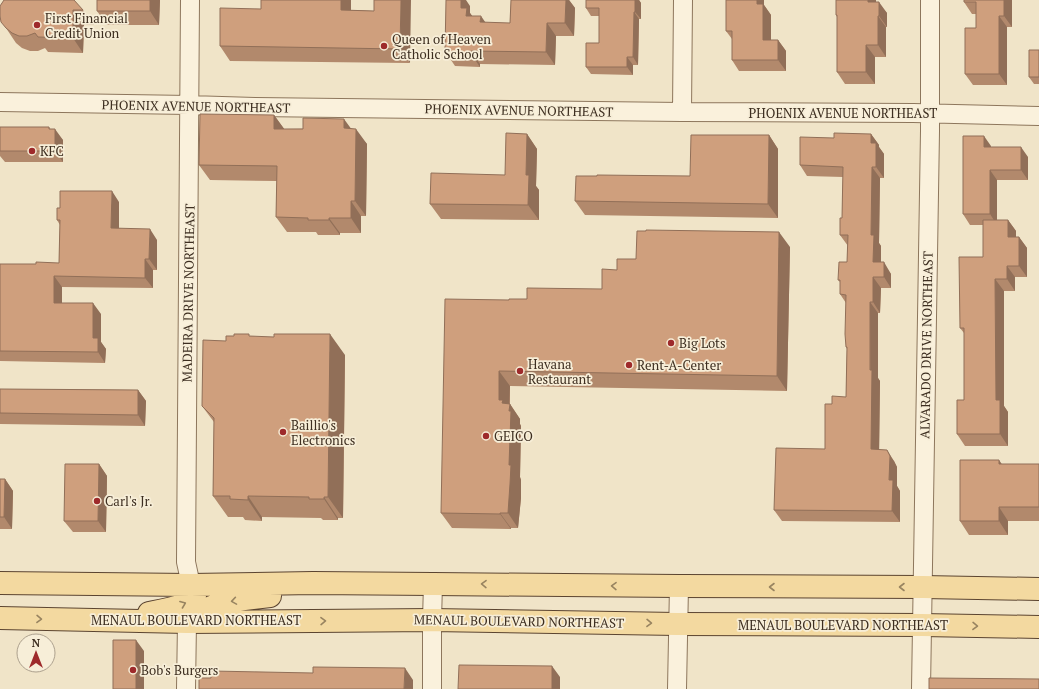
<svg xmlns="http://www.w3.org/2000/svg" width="1039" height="689" viewBox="0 0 1039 689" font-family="'PT Serif',serif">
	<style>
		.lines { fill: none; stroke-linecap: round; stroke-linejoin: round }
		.minor-casing { stroke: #8d765c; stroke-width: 20 }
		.major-casing { stroke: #5b4430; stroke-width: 24 }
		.minor { stroke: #faf1dc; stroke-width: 18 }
		.major { stroke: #f3d9a0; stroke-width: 22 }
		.wall { fill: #b2896c }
		.shaded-wall { fill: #916f58 }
		.building { fill: #cf9f7d; stroke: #916f58 }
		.oneway { stroke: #988460 }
		.poi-dot { fill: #9e2a2b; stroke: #f7eed8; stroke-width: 1.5 }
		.labels { text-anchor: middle; stroke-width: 3.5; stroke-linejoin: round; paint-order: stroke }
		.poi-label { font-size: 13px; fill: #3d2e20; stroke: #f7eed8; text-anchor: start }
		.street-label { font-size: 13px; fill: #3d2e20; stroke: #f7eed8 }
	</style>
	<rect width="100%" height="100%" fill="#f0e4c8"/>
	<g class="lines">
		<defs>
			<path id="minor" d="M190,0L186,562L191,585
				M0,102L189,105L255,107L682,112L913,113L1039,116
				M682,112L683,0
				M186,689L187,622
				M432,689V620L433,584
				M677,689L679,586
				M921,689L930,131V0"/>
			<path id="major" d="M0,583L191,585L313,583L433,584L679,586L923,587L1039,589
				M149,613C159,611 210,604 191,585
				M0,618L187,622L432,620L677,624L922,625L1039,627
				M188,621L211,607L228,601L270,596"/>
		</defs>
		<use href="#minor" class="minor-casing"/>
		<use href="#major" class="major-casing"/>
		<use href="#minor" class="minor"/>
		<use href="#major" class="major"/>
	</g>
	<path class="wall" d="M97,0H160L159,25H107L97,11Z
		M261,0H351V10L374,11L410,63L230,61L220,46L261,9Z
		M511,0H569L575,8L574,36H556L555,65L480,64V67L455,66L445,51L470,6V13L472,16L485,23H510Z
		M586,0H639L641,3V19H639L638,65H633V75L591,74L586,67L599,43V16H591L586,8Z
		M764,0V5L771,15V40H778L786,51V71H739L732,60V39L726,31Z
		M836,0H876V2L887,13V27H886V57H875V84H845L837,72V17L836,15Z
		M1012,0V27H1007V85H973L965,74L976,28V14H972L964,2Z
		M0,6L83,10L94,25H84L83,53L48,52L45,48L38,51H30L22,48L16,43L6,28Z
		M1039,50V84H1034L1029,77Z
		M274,115L284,129L351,128L367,144L366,216H361V233H340V235H318L316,232H287L276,217L277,181L210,180L199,165Z
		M0,127L50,129L63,140V162H5L0,156Z
		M527,134L537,149L536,186L539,190V220L441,219L430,204L505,175Z
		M871,134L879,145V147L884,154V178H880L879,243L881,246V262L891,274V288H881L880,313H878V378L880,381L879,450L894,461L897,467V486L900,491V522L782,521L774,510L825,449L832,404L846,397L847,349L846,347V303L840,294V282L838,280L847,262L848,246L840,235L842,218L843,177L807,176L800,165L834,138Z
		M769,135L778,149V218L585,215L575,201L597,176H690Z
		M991,146V147L1028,157V180H997V220H1008L1016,231V237H1019L1027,248V277H1015V291H1004V406L1008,412V446H965L957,434L964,400V333L960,328L983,257V225H970L963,214Z
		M119,202V228L157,240V270H153V288L62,287V303L101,314V342L106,349L105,363L0,361V264H36L59,263L60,225L57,220Z
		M790,247L787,391L510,386V404L520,419V424L521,426L520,477L521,480V498L518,528H511V529L452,528L441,513L509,300L527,299L602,289L617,270L636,259Z
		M250,336L345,355L343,518H338V520H323L321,518L262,517V521L245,520L243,517H228L213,496L214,422L202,406L226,341Z
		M0,389L138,390L146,401L145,426L0,424Z
		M99,464L107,476L106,532H73L64,521Z
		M1002,464H1039V521H1008V535H969L960,521Z
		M0,479H5L13,491L12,529H0Z"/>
	<path class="shaded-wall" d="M150,0H160L159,25L150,11Z
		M341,0H351V25L341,10Z
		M401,0H411L410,63L400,49Z
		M461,0H466L470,6V13L476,21L475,29L461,8Z
		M566,0H569L575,8L574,36L565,23Z
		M634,0H639L641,3V19L635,12Z
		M757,0H764V5L771,15V51L763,40L757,4Z
		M868,0H876V13L868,2Z
		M1004,0H1012V27L1004,16Z
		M879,2L887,13V27L879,16Z
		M73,10L84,25L83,53L73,38Z
		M634,12L639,19L638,65L633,57Z
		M481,16L490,29L480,22Z
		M878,16L886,27V57L878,45Z
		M999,16L1007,27V85L999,74Z
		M547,23L556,36L555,65L546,52Z
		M778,40L786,51V71L778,60Z
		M866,45L875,57V84L866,72Z
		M471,51L480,64V67L471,54Z
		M627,57L633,65V75L627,67Z
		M274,115L285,130L274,129Z
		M344,119L355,134L344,128Z
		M49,127L55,136V129L63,140V162L55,151Z
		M356,129L367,144L366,216L355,201Z
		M527,134L537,149L536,186L539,190V220L528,205L526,175Z
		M871,134L879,145V147L884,154V178L876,167L871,143Z
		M769,135L778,149V218L768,204Z
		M984,136L991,146V157L984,147Z
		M1021,147L1028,157V180L1021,170Z
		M872,167L880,178L879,243L881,246V273L873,262L871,235Z
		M990,170L997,180V225L990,214Z
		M112,191L119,202V239L111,228Z
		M351,201L361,216V233L351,218Z
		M329,218L340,233V235L329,220Z
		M1008,220L1016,231V248L1008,237Z
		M150,229L157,240V270L149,259Z
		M779,232L790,247L787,391L777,376Z
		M1019,237L1027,248V277L1019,266Z
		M145,259L153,270V288L145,278Z
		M884,262L891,274V288L884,277Z
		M1007,266L1015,277V291L1007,279Z
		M54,276L62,287V314L54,303Z
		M873,277L881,288L880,313L873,302Z
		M995,279L1004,291V406L1008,412V446L1000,434L996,400Z
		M870,302L878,313V378L880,381L879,460L871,449Z
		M93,303L101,314V342L106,349L105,363L98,352L93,338Z
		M330,334L345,355L343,518L328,497Z
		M499,371L510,386L509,409L510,404L520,419V424L521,426L520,477L521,480V498L518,528L508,513L509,465L499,400Z
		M138,390L146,401L145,426L138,415Z
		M887,450L894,461L897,467V486L900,491V522L892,511Z
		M999,460L1008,473L999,464Z
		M99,464L107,476L106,532L98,521Z
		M5,479L13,491L12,529L4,517Z
		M248,496L262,517V521L248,500Z
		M324,497L338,518V520L324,499Z
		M999,507L1008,521V535L999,521Z
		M500,513L511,528V529L500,514Z
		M136,640L144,651V689H136Z
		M552,666L560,677V689H552Z
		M405,668L413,680V689H404Z"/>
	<path class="building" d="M4,0H74L83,10H73V38L38,37L35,33L27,36H19L12,33L6,28L1,22L0,16V6Z
		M97,0H150V11H97Z
		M261,0H341V10L374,11V0H401L400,49L220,46V8L261,9Z
		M446,0H461V8H467L466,16H481L480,22L510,23L511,0H566L565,23H547L546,52L471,51V54H446V51H445Z
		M586,0H635V12H634L633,57H627V67H586V43H599V8H586Z
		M726,0H757V4H763V40H778V60H732V31H726Z
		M836,0H868V2H879V16H878V45H866V72H837V15H836Z
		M964,0H1004V16H999V74H965V28H976V2H964Z
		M1029,50H1039V77H1029Z
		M200,114L274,115V129H303V118L344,119V128L356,129L355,201H351V218H329V220H308V218L276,217L277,166L199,165Z
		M0,127H49V129H55V151H0Z
		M506,133L527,134L526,175H529L528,205L430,204L431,173L505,175Z
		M834,133L871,134V143H876V167H872L871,235H874L873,262H884V277H873V302H870V370H872L871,449L887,450L890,456L889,480H893L892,511L774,510L776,448L825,449V404H832V396L846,397L847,347H846L845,334L846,295L840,294V280H838L839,262H847L848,235H840V218H842L843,167L800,165V137L834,138Z
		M691,135H769L768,204L575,201L576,176H597V175L690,176Z
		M963,136H984V147H1021V170H990V214H963Z
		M60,191H112L111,228L150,229L149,259H145V278L54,276V303H93V338H98V352L0,351V264H36V262L59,263L60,220H57V208H60Z
		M983,220H1008V237H1019V266H1007V279H995L996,400H1000V434H957V400H964V328H960L959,257H983Z
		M646,230L779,232L777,376L499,371V400H503L502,403L510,404L509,411H511L509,465H511L510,484L508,513H500V514L441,513L445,299L509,300V299H527V288L602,289V269L617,270V259H636L637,231H646Z
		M234,334H249V336L274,337V334H330L328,497H324V499H309V497L248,496V500L230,499V496H213L214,418L202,406L203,340L226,341V336H234Z
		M0,389L138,390V415L0,413Z
		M960,460H999V464H1039V507H999V521H960Z
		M65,464H99L98,521H64Z
		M0,479H5L4,517H0Z
		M113,640H136V689H113Z
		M459,665L552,666V689H458Z
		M313,667L405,668L404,689H199V678H211V671L313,673Z
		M929,678L1039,679V689H929Z"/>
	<defs><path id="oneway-chevron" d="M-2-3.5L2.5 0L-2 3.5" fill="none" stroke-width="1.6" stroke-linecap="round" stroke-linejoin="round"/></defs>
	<g class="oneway">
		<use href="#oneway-chevron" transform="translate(484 584) rotate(-179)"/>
		<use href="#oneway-chevron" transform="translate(614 586) rotate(-179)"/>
		<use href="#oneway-chevron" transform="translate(772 587) rotate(-180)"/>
		<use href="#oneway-chevron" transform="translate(902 587) rotate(-180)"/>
		<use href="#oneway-chevron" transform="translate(234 601) rotate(171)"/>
		<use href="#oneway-chevron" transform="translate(183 604) rotate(-21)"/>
		<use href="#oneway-chevron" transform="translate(39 619) rotate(1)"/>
		<use href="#oneway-chevron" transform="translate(323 621) rotate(-1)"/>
		<use href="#oneway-chevron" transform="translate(649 623) rotate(1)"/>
		<use href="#oneway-chevron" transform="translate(975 626) rotate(1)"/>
	</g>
	<g class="poi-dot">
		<circle cx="37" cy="25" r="4"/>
		<circle cx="384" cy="46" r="4"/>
		<circle cx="32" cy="151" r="4"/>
		<circle cx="671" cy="343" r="4"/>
		<circle cx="629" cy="365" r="4"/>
		<circle cx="520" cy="371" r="4"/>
		<circle cx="283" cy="432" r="4"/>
		<circle cx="486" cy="436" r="4"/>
		<circle cx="97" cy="501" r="4"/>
		<circle cx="133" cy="670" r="4"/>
	</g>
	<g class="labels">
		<g class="poi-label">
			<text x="45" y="23">First Financial<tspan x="45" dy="15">Credit Union</tspan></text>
			<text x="392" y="44">Queen of Heaven<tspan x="392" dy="15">Catholic School</tspan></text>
			<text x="40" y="156">KFC</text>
			<text x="679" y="348">Big Lots</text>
			<text x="528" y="369">Havana<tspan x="528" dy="15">Restaurant</tspan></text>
			<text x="637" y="370">Rent-A-Center</text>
			<text x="291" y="430">Baillio's<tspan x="291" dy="15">Electronics</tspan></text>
			<text x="494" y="441">GEICO</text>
			<text x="105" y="506">Carl's Jr.</text>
			<text x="141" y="675">Bob's Burgers</text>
		</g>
		<g class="street-label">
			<text transform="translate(196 106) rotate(1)" y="5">PHOENIX AVENUE NORTHEAST</text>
			<text transform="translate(519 110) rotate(1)" y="5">PHOENIX AVENUE NORTHEAST</text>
			<text x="843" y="118">PHOENIX AVENUE NORTHEAST</text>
			<text transform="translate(188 293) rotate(-89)" y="5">MADEIRA DRIVE NORTHEAST</text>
			<text transform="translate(926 345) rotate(-89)" y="5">ALVARADO DRIVE NORTHEAST</text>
			<text x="196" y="625">MENAUL BOULEVARD NORTHEAST</text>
			<text transform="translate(519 621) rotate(1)" y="5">MENAUL BOULEVARD NORTHEAST</text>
			<text x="843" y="630">MENAUL BOULEVARD NORTHEAST</text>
		</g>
	</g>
	<g transform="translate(36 653)"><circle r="19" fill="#f7eed8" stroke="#ada18e"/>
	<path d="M0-3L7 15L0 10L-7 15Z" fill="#9e2a2b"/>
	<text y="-6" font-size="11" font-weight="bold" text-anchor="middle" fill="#3d2e20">N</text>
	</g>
</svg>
